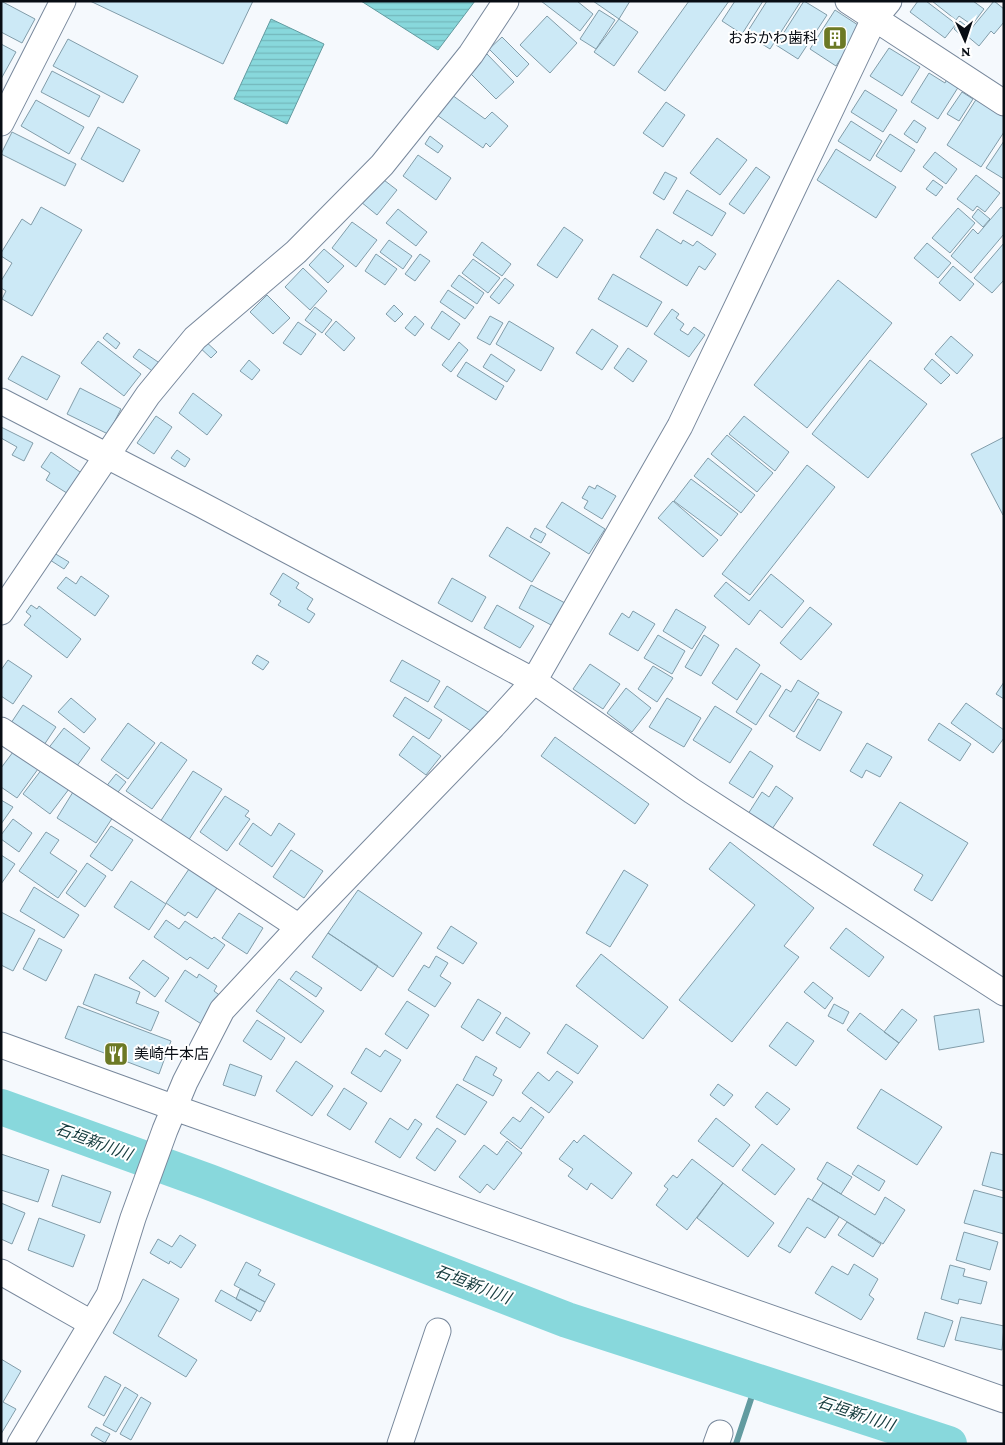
<svg xmlns="http://www.w3.org/2000/svg" width="1005" height="1445" viewBox="0 0 1005 1445" font-family="'Crimson Pro','Noto Sans JP',serif">
	<style>
		.water { fill: url(#water-rules); stroke: #629ba0 }
		.lines { fill: none; stroke-linecap: round; stroke-linejoin: round }
		.stream { stroke: #629ba0; stroke-width: 6 }
		.river { stroke: #88d8dc; stroke-width: 36 }
		.building { fill: #cce9f6; stroke: #829daa }
		.minor-casing { stroke: #78889c; stroke-width: 27 }
		.minor { stroke: #fff; stroke-width: 25 }
		.labels { text-anchor: middle; stroke-width: 4; stroke-linejoin: round; paint-order: stroke }
		.poi-label { font-size: 15px; fill: #080d14; stroke: #fff; text-anchor: end }
		.water-label { font-size: 16px; font-style: italic; fill: #143b3d; stroke: #fff }
	</style>
	<defs>
		<pattern id="water-rules" width="6" height="5" patternUnits="userSpaceOnUse" patternTransform="scale(1.25)"><rect width="6" height="5" fill="#88d8dc"/><path d="M0 2.5h6" fill="none" stroke="#74b8bc"/></pattern>
	</defs>
	<rect width="100%" height="100%" fill="#f5f9fd"/>
	<path class="water" d="M361,1H475L438,50Z
		M271,19L324,44L287,124L234,99Z"/>
	<g class="lines">
		<path class="stream" d="M736,1444L757,1381"/>
		<path class="river" d="M1,1107L209,1182L567,1320L949,1444"/>
	</g>
	<path class="building" d="M1,1L35,19L22,43L1,32Z
		M90,1H253L223,64Z
		M541,1H577L593,14L580,31Z
		M593,1H630L619,19Z
		M689,1H729L665,91L638,72Z
		M735,1H763L742,34L722,21Z
		M767,1H801L770,49L746,34Z
		M804,1L827,15L798,59L776,45Z
		M918,1H926L956,24L945,38L910,12Z
		M932,1H973L984,9L972,25L959,16L956,20Z
		M994,1L1004,9V22L994,34L991,31L979,46L966,35Z
		M599,10L615,20L596,49L580,39Z
		M835,10L861,27L836,66L810,49Z
		M547,16L577,43L550,73L520,45Z
		M619,19L638,32L614,66L594,52Z
		M960,21L970,29L963,37L954,29Z
		M502,37L529,64L517,77L489,49Z
		M68,39L138,76L123,103L53,66Z
		M1,44L16,52L1,79Z
		M889,48L920,67L902,96L870,76Z
		M487,54L514,82L496,99L469,72Z
		M52,71L100,96L89,117L41,92Z
		M929,73L945,83L947,79L959,86L938,119L911,102Z
		M865,90L897,110L883,132L851,112Z
		M962,92L973,99L959,121L947,114Z
		M452,95L485,119L492,112L508,126L490,147L486,143L483,148L437,115Z
		M977,98L1004,116V132L981,167L947,145Z
		M36,100L84,127L69,154L21,126Z
		M666,102L685,115L663,147L643,133Z
		M914,120L926,128L917,143L904,134Z
		M851,121L882,141L870,161L838,141Z
		M98,127L140,150L123,182L81,159Z
		M12,132L76,164L65,186L1,154Z
		M890,134L915,150L901,172L876,156Z
		M430,136L443,146L438,153L425,144Z
		M717,138L747,160L720,195L690,173Z
		M1004,141V179L986,168Z
		M836,149L896,187L876,218L817,180Z
		M935,152L957,169L946,184L923,167Z
		M418,155L451,178L436,200L403,176Z
		M756,167L770,177L744,214L729,204Z
		M665,172L677,178L664,200L653,193Z
		M976,175L1000,193L985,212L977,206L973,211L957,199Z
		M380,177L397,190L377,215L361,202Z
		M933,180L943,187L936,196L926,189Z
		M687,190L726,213L712,236L673,213Z
		M41,207L82,230L32,316L2,299L6,291L1,288V281L12,263L1,256V253L22,219L31,225Z
		M1001,207L1004,209V234L971,273L951,256L973,229L978,234Z
		M958,208L975,223L950,253L932,238Z
		M398,209L427,232L416,246L386,223Z
		M978,209L990,219L983,227L972,217Z
		M352,222L377,240L356,267L332,248Z
		M564,227L583,240L557,278L537,265Z
		M657,229L681,244L683,240L693,246L697,241L716,254L705,270L699,266L687,286L640,257Z
		M389,240L412,256L403,269L380,252Z
		M482,242L511,264L502,276L473,255Z
		M927,243L951,263L938,278L914,258Z
		M1004,243V280L992,293L974,278Z
		M324,249L344,266L328,283L309,265Z
		M376,254L397,269L385,285L365,271Z
		M420,254L430,261L415,281L405,274Z
		M473,259L500,278L488,293L462,273Z
		M953,266L974,284L960,301L939,283Z
		M303,268L327,291L310,310L285,287Z
		M613,274L662,302L647,327L598,299Z
		M459,275L484,293L477,304L451,286Z
		M505,278L514,285L499,304L490,297Z
		M838,280L892,323L807,428L754,385Z
		M448,290L474,307L465,319L440,302Z
		M267,295L290,318L273,334L250,312Z
		M394,305L403,314L395,322L386,314Z
		M315,307L332,320L322,333L305,320Z
		M672,309L679,314L676,318L684,324L680,330L688,335L694,327L705,335L689,357L654,334Z
		M442,311L460,324L449,340L431,328Z
		M415,316L424,324L415,336L405,328Z
		M490,316L503,323L490,345L477,338Z
		M336,321L355,338L344,351L325,334Z
		M509,321L554,348L541,371L496,344Z
		M298,322L316,334L301,355L283,343Z
		M592,329L618,346L602,370L576,353Z
		M107,333L120,343L116,349L103,338Z
		M951,336L973,355L957,374L935,354Z
		M203,339L217,352L211,358L197,345Z
		M98,341L141,374L124,396L81,363Z
		M459,342L468,350L451,372L442,365Z
		M628,348L647,361L633,382L614,368Z
		M139,349L161,364L155,373L133,357Z
		M491,354L515,370L507,382L483,367Z
		M22,356L60,376L47,400L8,379Z
		M932,359L950,375L941,384L924,369Z
		M249,360L260,370L252,380L240,371Z
		M870,360L927,404L868,478L812,434Z
		M466,362L504,386L496,400L457,376Z
		M80,388L121,409L108,434L67,414Z
		M193,393L222,415L207,435L179,413Z
		M156,416L172,427L154,454L137,443Z
		M744,416L789,452L775,471L729,434Z
		M1,427L33,443L24,461L12,455L17,447L1,438Z
		M727,435L773,473L757,492L711,454Z
		M1004,437V515H1003L971,454Z
		M177,450L190,459L185,467L171,458Z
		M51,452L83,474L70,495L46,480L50,473L41,467Z
		M708,458L755,495L741,513L694,476Z
		M807,465L835,487L750,595L722,574Z
		M691,479L738,514L721,536L674,501Z
		M597,485L616,496L602,519L584,508L588,501L582,498L589,486L595,489Z
		M673,501L718,540L703,557L658,518Z
		M562,502L605,529L589,554L546,527Z
		M507,527L550,553L532,582L489,556Z
		M535,528L546,534L541,543L530,537Z
		M54,553L69,562L64,569L50,560Z
		M283,573L299,583L296,588L313,599L307,609L315,614L309,623L278,605L281,601L270,594Z
		M771,574L804,601L782,628L760,610L749,625L714,596L726,582L749,601Z
		M81,576L109,596L95,616L57,588L66,577L76,584Z
		M452,578L486,597L472,622L438,603Z
		M531,585L565,603L553,626L519,608Z
		M31,605L37,609L39,606L81,639L67,658L24,625L31,616L26,612Z
		M497,605L534,626L520,648L484,628Z
		M810,607L832,624L801,660L780,643Z
		M676,609L706,627L692,649L663,631Z
		M633,611L655,624L638,651L609,634L622,613L629,618Z
		M658,635L685,651L672,674L644,658Z
		M704,635L719,645L701,676L685,667Z
		M736,648L760,665L737,700L712,683Z
		M257,655L269,662L263,670L252,663Z
		M8,660L32,676L13,704L1,696V670Z
		M402,660L440,681L428,702L390,681Z
		M590,664L620,684L603,709L573,689Z
		M653,666L673,678L657,702L638,689Z
		M761,673L781,686L756,725L736,712Z
		M798,680L819,693L794,732L769,716L786,689L791,692Z
		M1004,682V699L996,694Z
		M447,686L488,712L474,733L434,707Z
		M626,688L651,708L632,732L607,713Z
		M405,697L442,720L429,739L393,716Z
		M71,698L96,719L84,733L58,712Z
		M667,698L701,718L684,747L649,727Z
		M818,699L842,712L820,751L796,737Z
		M966,703L1004,730V738L993,753L951,723Z
		M23,705L56,727L40,751L7,729Z
		M715,706L752,729L730,763L693,740Z
		M128,723L155,743L128,779L101,760Z
		M939,723L971,744L960,761L928,740Z
		M64,728L90,748L71,774L44,754Z
		M413,736L441,756L426,775L399,755Z
		M555,737L649,804L635,824L541,756Z
		M161,742L187,760L152,809L126,791Z
		M867,743L892,757L880,777L866,770L862,778L850,771Z
		M750,751L773,766L753,798L729,783Z
		M13,752L38,769L17,798L1,787V768Z
		M42,769L69,789L50,814L23,794Z
		M193,771L222,789L188,841L160,822Z
		M116,774L126,782L111,801L101,793Z
		M776,786L793,798L772,829L748,814L762,792L769,797Z
		M73,792L113,817L96,843L57,818Z
		M225,796L249,811L245,816L250,819L227,851L200,832Z
		M1,800L13,807L1,824Z
		M900,802L968,843L932,901L914,890L923,875L873,845Z
		M13,819L32,833L19,852L1,839V835Z
		M253,823L271,836L279,823L295,834L272,867L239,844Z
		M111,826L133,840L112,871L90,856Z
		M46,832L59,840L50,853L77,871L58,898L19,871Z
		M730,842L814,908L784,946L799,957L732,1042L679,1000L755,905L709,869Z
		M291,850L323,871L304,898L273,877Z
		M1,855L15,864L1,884Z
		M87,863L106,876L85,907L66,893Z
		M189,869L221,882L197,918L188,912L185,916L166,903Z
		M624,870L648,885L610,947L586,933Z
		M131,881L166,904L149,930L114,907Z
		M34,887L79,915L64,938L20,911Z
		M358,890L422,933L393,977L328,933Z
		M1,912L35,930L13,971L1,965Z
		M239,913L263,928L247,954L222,938Z
		M166,920L179,929L185,921L212,939L214,937L225,945L208,969L190,957L187,960L154,937Z
		M451,926L477,943L463,964L437,948Z
		M846,928L884,957L869,977L830,948Z
		M328,933L378,966L361,991L312,957Z
		M39,938L62,950L46,981L23,969Z
		M601,954L668,1007L643,1039L576,986Z
		M436,956L448,963L440,976L451,983L435,1007L408,990L424,965L429,968Z
		M143,960L169,978L155,997L129,978Z
		M185,970L197,978L199,974L217,986L214,991L222,997L203,1025L165,1001Z
		M296,971L322,988L316,997L290,979Z
		M95,974L140,992L136,1003L159,1012L151,1031L83,1004Z
		M279,979L324,1011L301,1043L256,1011Z
		M813,982L833,998L825,1009L804,992Z
		M478,999L501,1013L483,1041L461,1027Z
		M407,1001L429,1015L407,1049L385,1034Z
		M834,1004L849,1012L843,1024L828,1016Z
		M78,1006L171,1041L159,1074L65,1038Z
		M902,1009L917,1020L899,1043L884,1032Z
		M979,1009L984,1042L939,1050L934,1016Z
		M860,1013L899,1043L886,1060L847,1030Z
		M506,1017L530,1033L520,1048L496,1033Z
		M257,1020L285,1038L271,1060L243,1041Z
		M787,1022L814,1041L796,1066L769,1046Z
		M566,1024L598,1046L578,1074L547,1053Z
		M366,1048L380,1057L385,1050L401,1060L381,1092L351,1073Z
		M476,1056L497,1068L493,1075L502,1080L493,1096L463,1080Z
		M296,1061L333,1086L312,1116L276,1091Z
		M230,1064L262,1076L255,1096L223,1085Z
		M557,1071L573,1082L549,1113L522,1093L538,1072L549,1081Z
		M457,1084L487,1102L465,1135L436,1117Z
		M718,1084L733,1095L724,1106L710,1095Z
		M344,1088L367,1103L350,1130L327,1115Z
		M881,1089L942,1127L917,1165L857,1128Z
		M767,1092L790,1109L777,1125L755,1107Z
		M531,1107L544,1117L521,1149L500,1133L513,1117L520,1122Z
		M390,1118L408,1130L415,1119L422,1124L400,1158L375,1142Z
		M716,1118L750,1145L733,1167L698,1141Z
		M437,1128L456,1141L435,1171L416,1158Z
		M584,1135L632,1173L612,1199L591,1183L587,1190L568,1176L573,1169L559,1159L574,1140L577,1143Z
		M507,1141L522,1153L494,1190L487,1184L480,1193L459,1177L484,1145L497,1155Z
		M762,1144L795,1169L775,1195L742,1170Z
		M991,1152L1004,1155V1191L982,1185Z
		M1,1154L49,1170L38,1202L1,1190Z
		M692,1159L723,1183L687,1230L656,1205L668,1189L664,1186L673,1175L677,1178Z
		M827,1162L852,1177L841,1194L817,1179Z
		M858,1165L885,1181L879,1191L852,1174Z
		M62,1175L111,1192L100,1223L52,1206Z
		M723,1183L774,1223L748,1257L697,1218Z
		M823,1183L875,1215L885,1197L905,1210L883,1244L812,1200Z
		M974,1190L1004,1198V1234L964,1223Z
		M808,1198L839,1217L825,1238L807,1227L790,1253L778,1246Z
		M1,1203L25,1213L12,1244L1,1239Z
		M39,1218L85,1235L73,1267L28,1250Z
		M847,1222L881,1244L873,1257L838,1235Z
		M964,1232L998,1242L990,1270L956,1260Z
		M180,1235L196,1245L181,1268L170,1261L169,1264L150,1253L158,1239L172,1247Z
		M246,1262L261,1270L258,1275L275,1284L265,1302L234,1285Z
		M854,1264L878,1279L869,1295L874,1299L861,1320L815,1293L832,1266L848,1275Z
		M950,1265L965,1269L963,1276L987,1282L981,1304L959,1299L958,1304L941,1299Z
		M143,1279L179,1299L158,1336L197,1360L186,1377L113,1333Z
		M240,1289L265,1302L260,1312L236,1299Z
		M221,1290L257,1310L251,1321L215,1301Z
		M925,1312L953,1321L944,1347L917,1339Z
		M961,1317L1004,1326L1002,1350L955,1340Z
		M1,1359L21,1371L3,1402L16,1409L1,1434Z
		M105,1376L121,1385L104,1416L88,1407Z
		M125,1387L138,1395L116,1432L103,1425Z
		M141,1397L151,1403L131,1440L120,1434Z
		M96,1427L110,1434L105,1443L91,1435Z"/>
	<g class="lines">
		<defs>
			<path id="minor" d="M848,1L1004,103
				M1,123L63,1
				M1,401L200,504L534,681L692,791L1004,993
				M1,612L148,395L195,338L296,252L382,165L471,54L506,1
				M1,730L299,927
				M1,1045L175,1108L1004,1400
				M1,1272L91,1323
				M20,1444L109,1295L133,1218L165,1130L185,1082L222,1010L299,927L493,726L534,681L680,426L874,19L889,1
				M400,1444L438,1331
				M716,1444L720,1433"/>
		</defs>
		<use href="#minor" class="minor-casing"/>
		<use href="#minor" class="minor"/>
	</g>
	<defs>
		<symbol id="building-square" viewBox="-11 -11 22 22"><rect x="-9" y="-9" width="18" height="18" rx="4" fill="#6c7925" stroke="#fff"/><path d="M-4-6H4V6H1V3H-1V6H-4ZM-2.5-4.3h1.7v1.8h-1.7ZM.8-4.3h1.7v1.8H.8ZM-2.5-1h1.7V.8h-1.7ZM.8-1h1.7V.8H.8Z" fill="#fff"/></symbol>
		<symbol id="restaurant-square" viewBox="-11 -11 22 22"><rect x="-9" y="-9" width="18" height="18" rx="4" fill="#6c7925" stroke="#fff"/><path d="M-5-6h1v4h1v-4h1v4h1v-4h1v5L-1.5 .5V6h-2V.5L-5-1ZM5-6V6H3V1.5H1.5Q1.5-4 5-6Z" fill="#fff"/></symbol>
	</defs>
	<g fill-rule="evenodd">
		<use href="#building-square" x="821" y="24" width="28" height="28"/>
		<use href="#restaurant-square" x="102" y="1040" width="28" height="28"/>
	</g>
	<g class="labels">
		<g class="poi-label">
			<text x="818" y="43">おおかわ歯科</text>
			<text x="134" y="1059" text-anchor="start">美崎牛本店</text>
		</g>
		<g class="water-label">
			<text transform="translate(94 1141) rotate(20)" y="6">石垣新川川</text>
			<text transform="translate(473 1284) rotate(21)" y="6">石垣新川川</text>
			<text transform="translate(856 1413) rotate(18)" y="6">石垣新川川</text>
		</g>
	</g>
	<rect width="1005" height="1445" fill="none" stroke="#080d14" stroke-width="5"/>
	<g transform="translate(965 40) rotate(177)" stroke="#ffffff" stroke-width="4" paint-order="stroke">
	<path d="M0-4L9 19L0 12L-9 19Z" fill="#080d14"/>
	<text y="-8" font-size="14" font-weight="bold" text-anchor="middle" fill="#080d14">N</text>
	</g>
</svg>
